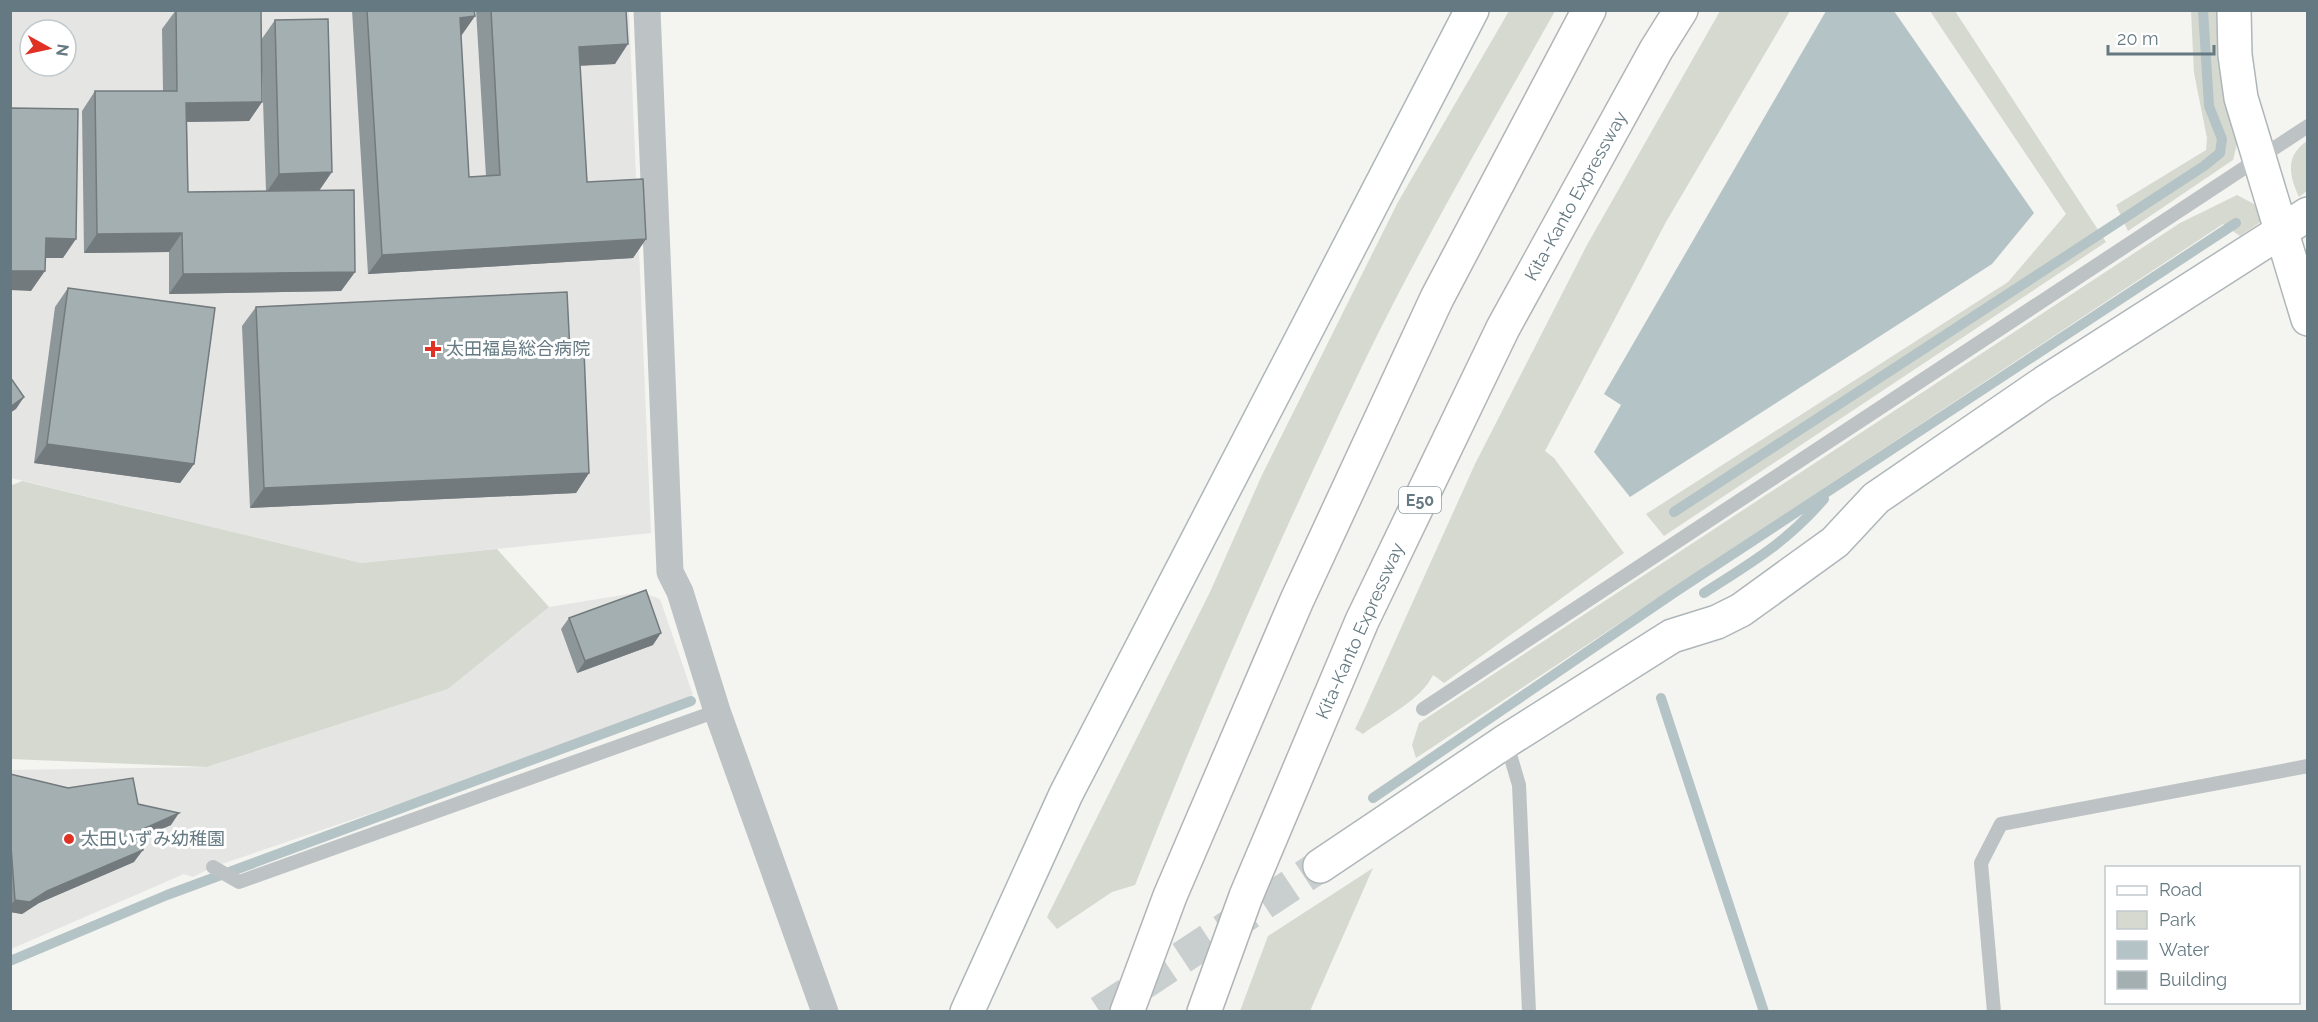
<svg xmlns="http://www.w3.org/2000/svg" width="2318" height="1022" viewBox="0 0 2318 1022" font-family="Raleway,'Noto Sans JP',sans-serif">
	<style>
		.built { fill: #e5e5e4; fill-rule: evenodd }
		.green { fill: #d5d9cf }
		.water { fill: #b4c3c5 }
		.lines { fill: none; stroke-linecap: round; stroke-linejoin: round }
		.stream { stroke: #b4c3c5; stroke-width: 10 }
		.secondary-tunnel { stroke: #c9cfcf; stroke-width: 33; stroke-dasharray: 33 16; stroke-linecap: butt }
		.secondary-casing { stroke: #afb6b9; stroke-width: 36 }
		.highway-casing { stroke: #b0b5b7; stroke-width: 36 }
		.lane { stroke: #bdc2c4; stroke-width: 14 }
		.street { stroke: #bdc2c4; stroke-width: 27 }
		.secondary { stroke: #fff; stroke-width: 33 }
		.highway { stroke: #fff; stroke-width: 33 }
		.wall { fill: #8d9699 }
		.shaded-wall { fill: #737a7d }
		.building { fill: #a4afb2; stroke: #737a7d; stroke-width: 1.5 }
		.poi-dot { fill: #e03125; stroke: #fff; stroke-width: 2 }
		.labels { text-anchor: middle; stroke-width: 6; stroke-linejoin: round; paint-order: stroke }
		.shield { fill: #fff; stroke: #92a1a7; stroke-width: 1.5 }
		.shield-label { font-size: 16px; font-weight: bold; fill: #647981 }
		.street-label { font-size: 18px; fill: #647981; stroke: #fff }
		.poi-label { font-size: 18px; fill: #647981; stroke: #fff; text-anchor: start }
	</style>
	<rect width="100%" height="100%" fill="#f4f4f0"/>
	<path class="built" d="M11,11H629L651,533L361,563L11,478ZM30,30H66V66H30Z
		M641,592L660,599L693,695L475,778L213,867L193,877L184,874L11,949L10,770L207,767L448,689L549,607Z"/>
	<path class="green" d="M1509,11H1555C1491,125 1424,239 1366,358C1283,531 1205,707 1135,885L1112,892L1057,929L1047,917L1210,592L1262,475L1398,202Z
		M1720,11H1790L1666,222L1545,451L1554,458L1624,553L1444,683L1433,675C1421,700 1385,717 1363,734L1355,729L1364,710L1475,464L1587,245Z
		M1930,11H1955L2106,242L1664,536L1646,514L2008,282L2066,214Z
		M2191,11H2218L2227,107L2237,144L2233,160L2128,231L2116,205L2206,150L2207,138L2194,73Z
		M2307,141V191L2299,197C2289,175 2285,156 2307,141Z
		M2237,195L2254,204L2262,221L2240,236L2223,224L1416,758L1412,745L1419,723L2180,223Z
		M22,481L361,563L497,549L549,607L448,689L207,767L11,759L10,486Z
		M1373,868L1310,1011H1240L1268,936Z"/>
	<path class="water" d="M1826,11H1894L2034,213L1992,264L1630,497L1594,452L1621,405L1604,394Z"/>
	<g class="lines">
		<path class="stream" d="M1674,512L2204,166L2220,153L2222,139L2209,106L2203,10
			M1704,593C1752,562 1786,543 1824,499
			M1661,698L1764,1012
			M1373,798L1675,592L2236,223
			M10,961L167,895L691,701"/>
		<path class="secondary-tunnel" d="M1100,1012L1320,866"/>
		<defs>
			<path id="secondary" d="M2234,10L2235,55L2241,98L2308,319
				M1320,866L1506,741L1672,636L1717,622L1741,610L1835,542L1876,498L2044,383L2308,214
				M967,1012L1066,794L1472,10"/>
			<path id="highway" d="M1127,1012L1170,896L1297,600L1437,298L1589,10
				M1204,1012L1246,896L1362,621L1503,328L1656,50L1681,10"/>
		</defs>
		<use href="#secondary" class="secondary-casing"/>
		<use href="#highway" class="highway-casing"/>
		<path class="lane" d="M1423,709L2308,126
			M1506,741L1519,785L1529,1012
			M213,867L239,882L717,711
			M1994,1012L1981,863L2001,824L2308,766"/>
		<path class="street" d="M647,10L670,572L680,592L717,711L825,1012"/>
		<use href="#secondary" class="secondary"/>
		<use href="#highway" class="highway"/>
	</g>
	<path class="wall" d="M176,10L262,102L249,121L187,122L188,192L266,191L261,40L275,20L319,190L355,272L341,291L169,294V252L84,253L82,111L95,91H163L162,29Z
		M352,10H474L475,16L461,36L469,177L486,176L476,10H626L615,64L580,66L587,182L646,239L633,258L368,274Z
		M68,288L194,464L180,483L34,463L55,307Z
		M256,307L570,352L589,473L576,493L250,508L242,326Z
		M569,618L653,645L577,673L561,629Z
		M10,774L138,804L171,825L142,838L134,862L39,903L22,914L10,912Z"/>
	<path class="shaded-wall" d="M475,16L461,36L446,37L460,18Z
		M628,44L615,64L566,66L579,47Z
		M262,102L249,121L173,122L186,103Z
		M332,172L319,191L266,193L279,174Z
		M182,233L169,252L84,253L97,234Z
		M46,238L76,239L63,258H32Z
		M646,239L633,258L368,274L382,255Z
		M10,271H45L31,291L10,290Z
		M355,272L341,291L169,294L183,274Z
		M24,397L16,409L10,413V407Z
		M47,444L194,464L180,483L34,463Z
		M589,473L576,493L250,508L264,488Z
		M661,633L653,645L577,673L585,661Z
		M179,813L171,825L133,841L141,830Z
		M143,850L134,862L39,903L22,914L10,912V906L15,900L47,891Z"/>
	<path class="building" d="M176,10H261L262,102L186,103L188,192L354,190L355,272L183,274L182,233L97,234L95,91H177Z
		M367,10H474L475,16L460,18L469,177L500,175L491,10H626L628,44L579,47L587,182L643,179L646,239L382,255Z
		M328,19L332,172L279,174L275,20Z
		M10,108L78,109L76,239L46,238L45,271H10Z
		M68,288L215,308L194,464L47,444Z
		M567,292L570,352L584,351L589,473L264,488L256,307Z
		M10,377L24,397L10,407Z
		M646,590L661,633L585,661L569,618Z
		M10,774L68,788L133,778L138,804L179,813L141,830L143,850L47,891L30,902L15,900L10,833Z"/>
	<g class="poi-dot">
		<path d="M430 340h6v6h6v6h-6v6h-6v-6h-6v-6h6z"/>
		<circle cx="69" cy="839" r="6"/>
	</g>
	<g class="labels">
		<rect class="shield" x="1399" y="487" width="42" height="26" rx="4.5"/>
		<g class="shield-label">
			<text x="1420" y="506">E50</text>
		</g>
		<g class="street-label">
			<text transform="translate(1576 196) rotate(-61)" y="6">Kita-Kanto Expressway</text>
			<text transform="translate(1360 631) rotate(-66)" y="6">Kita-Kanto Expressway</text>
		</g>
		<g class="poi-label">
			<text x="446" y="355">太田福島総合病院</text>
			<text x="81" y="845">太田いずみ幼稚園</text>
		</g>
	</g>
	<rect width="2318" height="1022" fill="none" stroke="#647981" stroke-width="24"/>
	<rect x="2105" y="866" width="195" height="138" fill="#ffffff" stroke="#c1c9cd" stroke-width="1.5"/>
	<rect x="2117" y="886" width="30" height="9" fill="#ffffff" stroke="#c1c9cd" stroke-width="1.5"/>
	<text x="2159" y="896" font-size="18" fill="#647981">Road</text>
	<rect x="2117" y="911" width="30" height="18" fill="#d5d9cf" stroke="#c1c9cd" stroke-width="1.5"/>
	<text x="2159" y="926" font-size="18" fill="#647981">Park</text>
	<rect x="2117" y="941" width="30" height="18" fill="#b4c3c5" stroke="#c1c9cd" stroke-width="1.5"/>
	<text x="2159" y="956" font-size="18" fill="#647981">Water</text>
	<rect x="2117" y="971" width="30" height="18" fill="#a4afb2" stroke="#c1c9cd" stroke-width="1.5"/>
	<text x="2159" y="986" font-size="18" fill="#647981">Building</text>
	<g transform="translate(48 48) rotate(98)"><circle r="28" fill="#ffffff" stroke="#c1c9cd" stroke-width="1.5"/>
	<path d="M0-4.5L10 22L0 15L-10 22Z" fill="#e03125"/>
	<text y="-9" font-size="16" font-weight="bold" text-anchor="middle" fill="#647981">N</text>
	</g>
	<path d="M2108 45v9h106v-9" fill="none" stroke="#647981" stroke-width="3"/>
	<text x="2117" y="45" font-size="18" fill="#647981" stroke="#ffffff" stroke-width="4.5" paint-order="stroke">20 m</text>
</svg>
